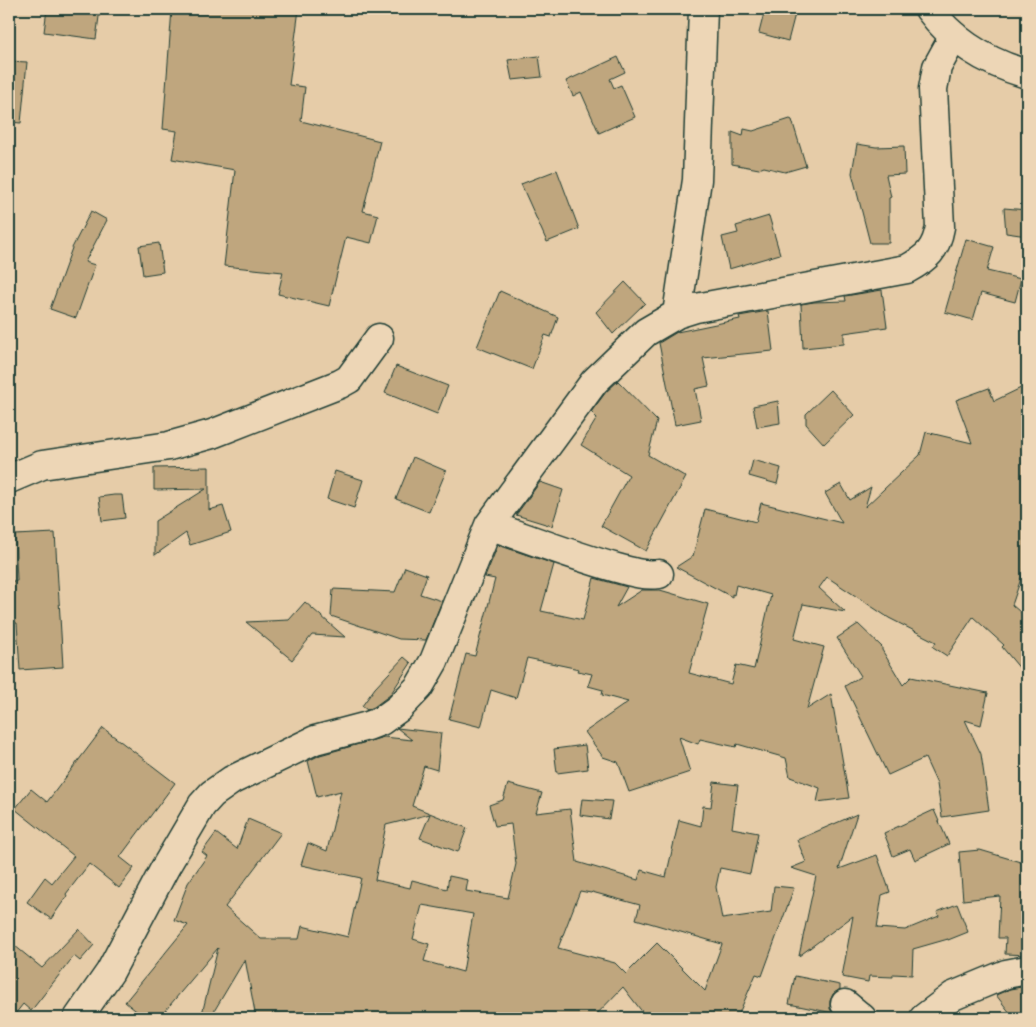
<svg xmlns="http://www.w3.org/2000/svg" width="1036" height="1027" viewBox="0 0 1036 1027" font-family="'Indie Flower',sans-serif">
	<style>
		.building { fill: #bfa67e; stroke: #1f3d34; fill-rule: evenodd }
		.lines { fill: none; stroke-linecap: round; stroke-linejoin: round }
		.minor-casing { stroke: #1f3d34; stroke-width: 31 }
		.major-casing { stroke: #1f3d34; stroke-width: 31 }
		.minor { stroke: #edd6b6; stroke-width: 28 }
		.major { stroke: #edd6b6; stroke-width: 28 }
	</style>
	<rect width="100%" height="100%" fill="#e6cca8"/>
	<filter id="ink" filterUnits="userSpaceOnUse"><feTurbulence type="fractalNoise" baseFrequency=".02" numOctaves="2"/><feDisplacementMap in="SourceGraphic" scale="10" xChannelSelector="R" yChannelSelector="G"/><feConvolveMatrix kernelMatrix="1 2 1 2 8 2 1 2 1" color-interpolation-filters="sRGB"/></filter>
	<g filter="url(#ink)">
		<path class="building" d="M47,9H100L96,39L44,32Z
			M172,9H299L289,85L305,87L301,121L380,141L363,211L378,215L371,243L346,237L329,306L278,294L283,272L224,266L235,170L172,159L177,131L163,129Z
			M765,9L795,14L788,41L759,33Z
			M539,56L542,77L512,80L508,60Z
			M618,57L625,72L610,79L614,88L621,85L635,117L599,133L581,92L573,96L566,81Z
			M9,61L27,62L21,123L9,122Z
			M790,119L792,120L806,166L785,172L764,167L759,169L732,164V132L743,136L744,129L753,131Z
			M857,144L876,147L904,146L905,174L886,175L891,197L889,198V243H870L852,173Z
			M557,170L579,229L547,242L521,184Z
			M1004,208L1027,210V236L1006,233Z
			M91,211L107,220L85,262L95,265L76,318L50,309L72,248Z
			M769,216L780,254L729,269L722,237L738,233L736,226Z
			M966,239L994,247L987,271L1021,279L1015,302L981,293L973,320L945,312Z
			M159,243L163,272L143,275L139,246Z
			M625,282L645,303L613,334L596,312Z
			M882,290L887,327L844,333V344L803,348L801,304L814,302L846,301L845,296Z
			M500,291L558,317L551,337L545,335L532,369L477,347Z
			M768,311L773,351L703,358L709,386L695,389L701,420L675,425L659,343L677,332L740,319L739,316Z
			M396,366L448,386L437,414L385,393Z
			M618,381L657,421L648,455L686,477L646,551L601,526L629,475L581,445L597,418L591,412L606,392Z
			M1027,385V561L1012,605L1027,618V677L1002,647L1004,645L973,617L947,656L933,647L936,642L889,618L827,577L819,588L845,612L803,604L794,639L824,647L807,709L831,694L849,798L817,802L820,788L790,777L786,758L737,744L736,747L700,739L698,744L679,737L690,772L629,792L618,762L603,757L585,732L628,702L602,695L603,690L588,686L592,674L578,671L579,669L527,658L516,698L491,690L481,727L449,719L466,654L475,656L495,579L485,577L498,545L554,564L541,611L583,620L594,578L627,587L616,607L642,590H660L708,604L689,673L731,684L736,665L754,669L771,595L736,585L734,595L732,594V597L676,567L693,556L705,509L756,522L761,503L842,523L825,493L841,484L850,500L871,487L865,507L920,455L926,432L972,443L956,400L989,388L994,401Z
			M831,390L854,415L824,444L806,424V414Z
			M778,401L780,423L757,427L753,406Z
			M413,457L446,471L429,512L396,499Z
			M753,460L781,468L777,484L749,476Z
			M209,467V510L223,506L231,532L190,545L186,533L155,555V521L206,489L154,490V468Z
			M335,471L363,480L354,508L327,499Z
			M540,482L563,490L552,526L516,515Z
			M114,495H122L125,518L102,521L99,497Z
			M55,533L63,667L20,670L17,623H9V581H17L15,535Z
			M405,567L427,575L420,594L442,601L426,640L399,639L331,616L333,589L395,592Z
			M305,602L345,637L312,635L292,660L246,622L289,620Z
			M858,624L882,647V650L903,685L911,677L988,693L981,725L965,720L981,754L989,810L942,817L937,784L925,758L888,775L845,686L861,676L837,638Z
			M404,657L411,663L390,695L374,707L367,710L362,706L375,688Z
			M103,728L175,783L120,857L134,868L119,888L89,864L66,894L67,896L51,919L27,902L45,877L52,883L74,856L15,809L31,789L47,802Z
			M397,728L441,733L437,770L424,766L412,806L467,828L458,852L420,838L430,814L386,825L375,880L410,888L412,880L447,889L449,876L468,880L466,891L508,898L516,864L511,824L495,826L489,805L503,800L508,784L542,793L536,813L570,809L577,862L638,880L641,870L666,877L679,820L701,826L703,806L711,807L714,782L738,785L732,828L758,833L750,874L720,868L716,887L722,919L771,912L774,886L794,888L762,976L756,974L737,1018H647L623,987L593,1018H256L245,959L210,1018H201L218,948L159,1018H145L125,1002L188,925L174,920L188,883L207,856L202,852L216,833L237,849L248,819L281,833L225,907L261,939H299L302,926L348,937L361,878L301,865L308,843L327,851L341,791L317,797L308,761L320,755L384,737L412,740ZM580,891L591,893L592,892L640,905L636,919L722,944L705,991L657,943L626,974L615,963L558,948ZM422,905L473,914L463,972L424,961L429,944L413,939Z
			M585,745L588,769L557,773L554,749Z
			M582,799L612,801L609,819L580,815Z
			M934,810L949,844L915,860L910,849L893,856L884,833Z
			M857,814L839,869L877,855L890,892L882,895L877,928L905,930L939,916L937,912L957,904L968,932L948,940V939L913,949L912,975L893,974V977L869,976L868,982L842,977L853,916L799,956L816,876L791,868L806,862L797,840Z
			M980,850L1027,864V955L1005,954L1006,938H998L1000,896L963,900L959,852Z
			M79,929L94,945L80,961L74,956L31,1011L23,1004L12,1018H9V941L42,968Z
			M795,976L840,985V989L833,994L830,1001V1009L833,1013L789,1004Z
			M1027,986V1018H1014L996,995L1010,989Z"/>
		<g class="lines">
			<defs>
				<path id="minor" d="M677,314L697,180L703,9
					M9,479L42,465L169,446L212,434L340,384L349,379L379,338
					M489,525C532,540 574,556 617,568C632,572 644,576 659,574
					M845,1004L862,1018
					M78,1018L110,972L165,868L202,805L212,794L232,780L315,740L368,726L381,721L399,708L419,687L434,661L489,525L594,382L646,332L677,314L696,308L907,269C927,258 936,250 940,227L933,89L937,67L954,36
					M924,1018L953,996L1006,974L1027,970"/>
				<path id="major" d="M929,9C953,42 989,63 1027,74"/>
			</defs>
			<use href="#minor" class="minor-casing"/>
			<use href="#major" class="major-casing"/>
			<use href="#minor" class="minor"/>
			<use href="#major" class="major"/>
		</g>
	</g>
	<rect width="1036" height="1027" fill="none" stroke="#edd6b6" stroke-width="30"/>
	<rect x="15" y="15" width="1006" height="997" fill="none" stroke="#1f3d34" stroke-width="2" filter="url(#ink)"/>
</svg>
